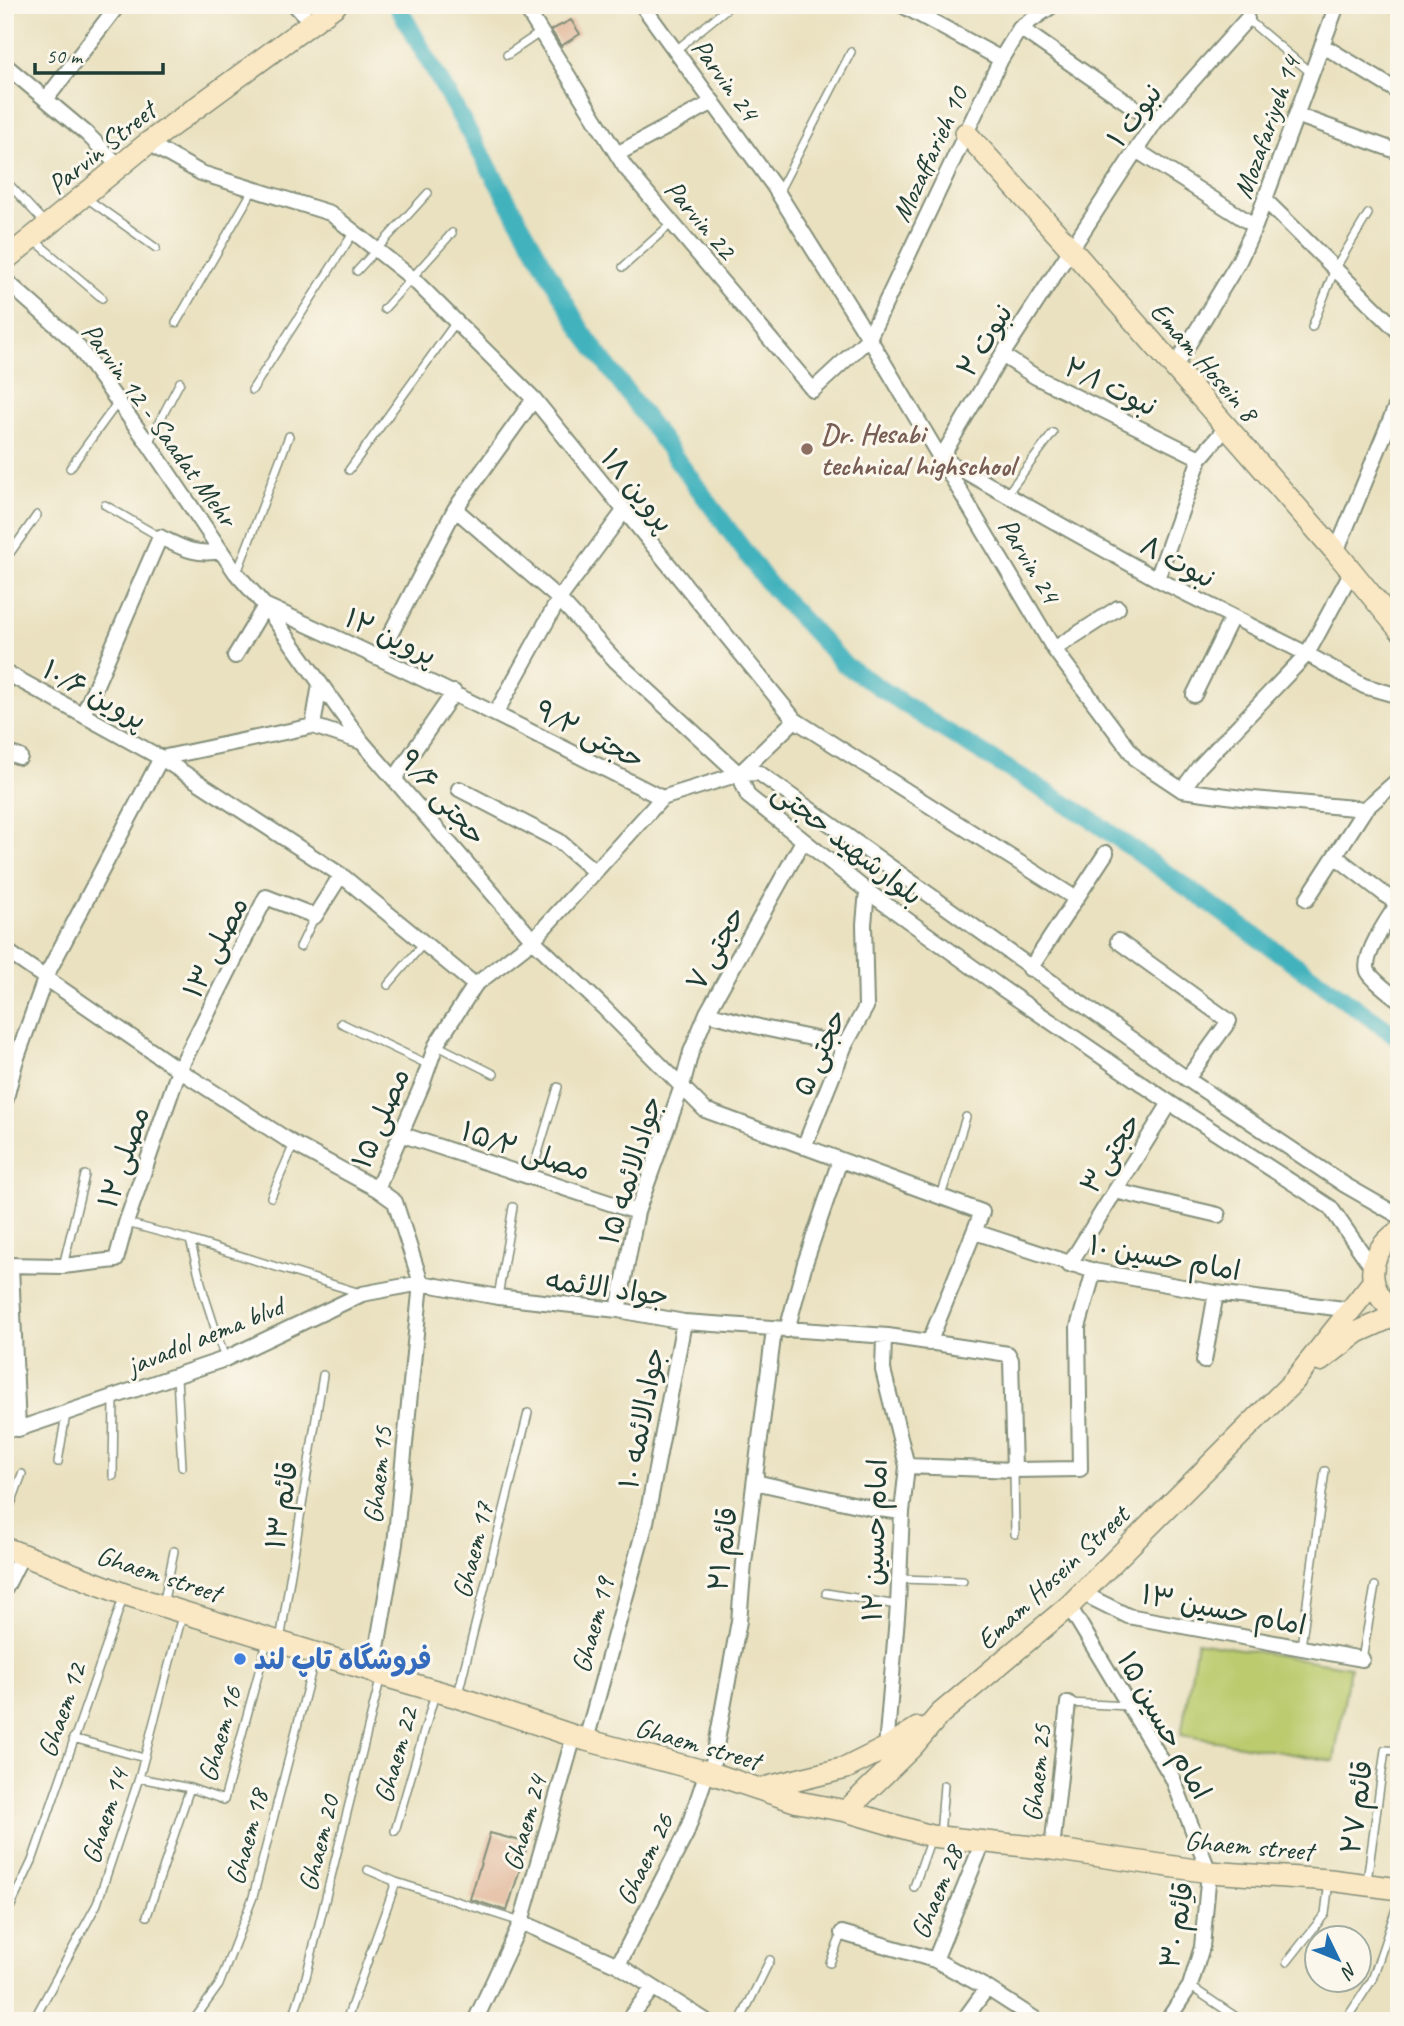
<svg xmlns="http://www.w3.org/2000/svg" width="1404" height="2026" viewBox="0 0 1404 2026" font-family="Caveat,'Playpen Sans Arabic',sans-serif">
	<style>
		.green { fill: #bbcb6e; stroke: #6d8451; stroke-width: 2 }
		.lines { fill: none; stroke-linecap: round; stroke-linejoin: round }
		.canal { stroke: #43b2bd; stroke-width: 18 }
		.building { fill: #e2b99d }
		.lane-casing { stroke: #848f7a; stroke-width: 10 }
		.street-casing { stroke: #848f7a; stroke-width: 18 }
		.secondary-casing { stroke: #848f7a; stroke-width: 24 }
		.lane { stroke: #fff; stroke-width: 7 }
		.street { stroke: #fff; stroke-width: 14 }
		.secondary { stroke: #fae7c3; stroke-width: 21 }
		.education-dot { fill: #8d6e63; stroke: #fbf7ec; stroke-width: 2.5 }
		.shop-dot { fill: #3f7fe0; stroke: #fbf7ec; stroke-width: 2.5 }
		.labels { text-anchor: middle; stroke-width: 6; stroke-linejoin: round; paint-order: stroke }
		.street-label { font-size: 28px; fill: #1f3d34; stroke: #fbf7ec }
		.education-label { font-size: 28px; font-weight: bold; fill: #785e54; stroke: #fbf7ec; text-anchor: start }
		.shop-label { font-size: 28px; font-weight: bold; fill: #366cbe; stroke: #fbf7ec; text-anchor: start }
	</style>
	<rect width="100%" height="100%" fill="#fbf7ec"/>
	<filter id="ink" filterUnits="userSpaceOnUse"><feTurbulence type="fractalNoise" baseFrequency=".0143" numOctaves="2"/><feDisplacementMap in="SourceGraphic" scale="14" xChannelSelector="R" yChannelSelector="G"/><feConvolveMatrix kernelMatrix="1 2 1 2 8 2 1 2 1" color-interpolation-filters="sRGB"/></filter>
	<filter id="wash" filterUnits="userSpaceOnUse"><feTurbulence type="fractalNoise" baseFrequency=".00686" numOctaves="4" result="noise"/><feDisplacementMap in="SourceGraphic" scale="28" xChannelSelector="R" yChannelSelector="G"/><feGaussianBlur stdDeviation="1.57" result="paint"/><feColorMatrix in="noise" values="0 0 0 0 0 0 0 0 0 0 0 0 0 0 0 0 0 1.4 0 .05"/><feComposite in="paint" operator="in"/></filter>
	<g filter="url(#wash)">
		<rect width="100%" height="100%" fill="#eae1c0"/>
		<path class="green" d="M1197,1642L1350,1667L1334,1761L1181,1735Z"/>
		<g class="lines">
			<path class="canal" d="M397,5L581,330L768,583L845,665L941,728L1086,816L1399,1038"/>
		</g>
		<g id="blocks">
			<path class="building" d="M571,20L580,34L561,46L551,30Z
				M490,1833L528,1843L507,1911L470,1899Z"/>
		</g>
	</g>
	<g filter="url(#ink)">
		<use href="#blocks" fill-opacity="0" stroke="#848f7a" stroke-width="2"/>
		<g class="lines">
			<defs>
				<path id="lane" d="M1245,5L1247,19L1311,73
					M676,50L731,5
					M507,55L541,32
					M5,180L45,223
					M778,193L851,52
					M85,197L156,248
					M33,239L102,298
					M623,267L672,223
					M357,271L428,193
					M384,309L452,233
					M176,323L253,190
					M1312,327L1335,269L1368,214
					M252,390L354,232
					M148,443L180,382
					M70,468L118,402
					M349,470L456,322
					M1007,494L1053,433
					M105,505L160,537
					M5,560L37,515
					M237,573L289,436
					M300,947L315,916
					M388,985L424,943
					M341,1023L429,1065
					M436,1045L494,1074
					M531,1176L558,1087
					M941,1196L966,1117
					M271,1197L294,1144
					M127,1223L190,1240L360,1293
					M190,1240L204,1294L225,1359
					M63,1266L85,1175
					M498,1297L513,1207
					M177,1377L182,1467
					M58,1462L66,1414
					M1014,1470L1015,1534
					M113,1476L114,1398
					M5,1520L22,1474
					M900,1579L963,1581
					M826,1593L897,1605
					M163,1605L174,1551
					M280,1641L323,1375
					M1301,1647L1325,1471
					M1362,1659L1375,1586
					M458,1694L528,1413
					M1068,1703L1129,1706
					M73,1738L144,1758
					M139,1778L190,1788L224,1800L267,1642
					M395,1831L435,1694
					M940,1836L944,1785
					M368,1870L396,1882L521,1922
					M1367,1881L1385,1750L1399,1751
					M914,1887L931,1838
					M147,1916L190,1788
					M5,1918L32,1861L123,1598
					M1287,1962L1325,1914L1329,1881
					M830,1963L842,1933
					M1190,1986L1242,2021
					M33,2021L97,1904L139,1778L182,1616
					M193,2021L219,1985L253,1897L315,1657
					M292,2021L306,1977L381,1676
					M346,2021L396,1882
					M740,2021L770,1960
					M1345,2021L1372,1980L1399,1900"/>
				<path id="street" d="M295,5L312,23
					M524,5L625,167L813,390L869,338L1001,59L1020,28L1053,5
					M642,5L773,185L869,338L1054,649L1137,760L1182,790L1242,798L1365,809
					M902,5L1001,59
					M1247,19L1155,122L1136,150L1002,355L941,458L1157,579L1307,654L1364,686L1399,696
					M1020,28L1155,122
					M1322,45L1399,92
					M5,65L87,134L120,167
					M47,98L118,5
					M1296,115L1399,152
					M148,143L201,173L330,213L412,278L534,399L795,720L1075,898
					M1136,150L1255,226
					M617,154L713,102
					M1265,200L1399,332
					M5,280L74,341L148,443L236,573L265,606L362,742L533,940L604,1008L705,1110L982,1212L929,1343
					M1002,355L1036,377L1200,458
					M1174,368L1239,261L1255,226L1337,5
					M455,509L559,599L615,660L739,774L748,796L867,891L1003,989L1170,1103L1330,1207L1372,1267
					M1336,552L1399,399
					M1157,579L1200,458L1226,428
					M266,606C401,666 531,731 662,798
					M1054,649L1118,608
					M235,656L265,606
					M379,656L455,509L534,399
					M5,672L161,758L341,875L475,985
					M1194,695L1232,617
					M496,713L559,599L624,511
					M83,715L160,537C183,548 195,556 221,551
					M313,726L362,742
					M313,726L320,684
					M5,752L20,757
					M161,758L313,726
					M739,774L759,773L1187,1079L1345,1185L1399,1216
					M395,778L454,692
					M459,789L559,841L595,872
					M1182,790L1199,767L1307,654L1352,571
					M1335,856L1397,904
					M1307,899L1365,809L1399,779
					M1399,902C1390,915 1359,960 1369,973C1376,983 1389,992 1399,1000
					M1118,941L1229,1021L1187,1079
					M5,950L179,1070L294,1144L377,1189L395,1202L421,1283L395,1544L373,1671
					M1030,969L1106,853
					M707,1013L763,1028L845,1045
					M5,1102L15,1063L46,976L161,758
					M400,1134L637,1212
					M804,1147L845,1045L866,1007L864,924L867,891
					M377,1189L422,1085L436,1045L475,985L533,940L662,798L739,774L795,720
					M1115,1191L1218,1215
					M975,1232L1094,1271L1216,1293L1352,1310
					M5,1265L63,1266L116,1260L126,1223L179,1070L266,897L315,916L341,875
					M1069,1265L1170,1103
					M11,1266L18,1429
					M618,1310L637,1212L682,1086L691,1052L707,1013L803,841
					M787,1330L805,1263L840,1160
					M884,1336L883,1370L907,1466L902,1512L898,1605L886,1748
					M1204,1361L1216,1293
					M5,1428L18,1429L225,1359L362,1294L421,1283L498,1297L618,1310L684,1322L888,1336L1008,1354L1011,1360L1014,1470
					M907,1466L1014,1470L1080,1469L1078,1327L1094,1271
					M756,1475L755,1482L871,1508L902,1512
					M5,1589L22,1555
					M1082,1593L1128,1616L1362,1659
					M1069,1606L1173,1779L1209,1872L1202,1947L1190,1986L1167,2021
					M586,1740L646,1522L684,1322
					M711,1773L739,1621L744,1563L774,1330
					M1052,1849L1068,1703
					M521,1922L618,1965L706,2021
					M842,1933L935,1960L987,1988L1038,2021
					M935,1960L983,1842
					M618,1965L686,1834L707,1772
					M475,2021L521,1922L574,1736
					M627,2021L653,1988
					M963,2021L987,1988"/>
				<path id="secondary" d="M966,133L1071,249L1336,552L1399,629
					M5,260L148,143L336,5
					M1399,1231C1365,1255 1363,1290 1399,1314
					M1320,1361L1358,1332L1398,1314
					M5,1548L124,1594L373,1671L381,1675L457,1697L586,1740L711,1773L798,1802L846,1811L931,1836L1052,1849L1209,1872L1330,1880L1399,1889
					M760,1789L846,1768L886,1748L918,1728
					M846,1811L912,1747L940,1714L1069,1606L1294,1381L1373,1282"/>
			</defs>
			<use href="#lane" class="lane-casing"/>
			<use href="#street" class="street-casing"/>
			<use href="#secondary" class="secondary-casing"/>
			<use href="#lane" class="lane"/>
			<use href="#street" class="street"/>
			<use href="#secondary" class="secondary"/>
		</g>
	</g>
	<circle class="education-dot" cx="807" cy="449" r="7"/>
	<circle class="shop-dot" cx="240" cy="1659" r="7"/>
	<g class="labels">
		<g class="street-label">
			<text transform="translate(726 79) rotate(54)" y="10">Parvin 24</text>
			<text transform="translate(1134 115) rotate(-53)" y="10">نبوت ۱</text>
			<text transform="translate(1266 127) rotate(-70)" y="10">Mozafariyeh 14</text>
			<text transform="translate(101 147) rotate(-39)" y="10">Parvin Street</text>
			<text transform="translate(929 154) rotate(-65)" y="10">Mozaffarieh 10</text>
			<text transform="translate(701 219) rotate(50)" y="10">Parvin 22</text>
			<text transform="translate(984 340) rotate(-58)" y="10">نبوت ۲</text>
			<text transform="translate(1205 361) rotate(49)" y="10">Emam Hosein 8</text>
			<text transform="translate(1111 386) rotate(26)" y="10">نبوت ۲/۱</text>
			<text transform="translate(160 424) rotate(54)" y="10">Parvin 12 - Saadat Mehr</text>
			<text transform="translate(638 490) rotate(51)" y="10">پروین ۱۸</text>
			<text transform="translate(1030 560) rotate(59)" y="10">Parvin 24</text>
			<text transform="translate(1178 561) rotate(28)" y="10">نبوت ۸</text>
			<text transform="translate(391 636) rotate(25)" y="10">پروین ۱۲</text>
			<text transform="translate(95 694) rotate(29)" y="10">پروین ۱۰/۶</text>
			<text transform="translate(590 734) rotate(27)" y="10">حجتی ۹/۲</text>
			<text transform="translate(443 797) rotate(49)" y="10">حجتی ۹/۶</text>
			<text transform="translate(848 843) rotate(38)" y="10">بلوارشهید حجتی</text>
			<text transform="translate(215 947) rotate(-63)" y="10">مصلی ۱۳</text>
			<text transform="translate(715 948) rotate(-61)" y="10">حجتی ۷</text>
			<text transform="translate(819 1052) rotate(-66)" y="10">حجتی ۵</text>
			<text transform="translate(380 1118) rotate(-67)" y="10">مصلی ۱۵</text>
			<text transform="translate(526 1150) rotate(18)" y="10">مصلی ۱۵/۲</text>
			<text transform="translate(1110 1153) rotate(-58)" y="10">حجتی۳</text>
			<text transform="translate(123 1157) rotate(-71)" y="10">مصلی ۱۲</text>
			<text transform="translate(630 1170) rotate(-73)" y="10">جوادالائمه ۱۵</text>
			<text transform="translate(1165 1257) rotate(10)" y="10">۱۰ امام حسین</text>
			<text transform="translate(607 1287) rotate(8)" y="10">جواد الائمه</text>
			<text transform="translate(205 1335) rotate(-22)" y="10">javadol aema blvd</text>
			<text transform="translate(641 1418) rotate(-79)" y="10">جوادالائمه ۱۰</text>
			<text transform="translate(377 1475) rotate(-84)" y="10">Ghaem 15</text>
			<text transform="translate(281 1505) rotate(-81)" y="10">قائم ۱۳</text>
			<text transform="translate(874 1540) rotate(-88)" y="10">امام حسین ۱۲</text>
			<text transform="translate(722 1549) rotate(-83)" y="10">قائم ۲۱</text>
			<text transform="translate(472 1550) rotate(-76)" y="10">Ghaem 17</text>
			<text transform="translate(159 1573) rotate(18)" y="10">Ghaem street</text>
			<text transform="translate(1052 1577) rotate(-43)" y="10">Emam Hosein Street</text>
			<text transform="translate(1224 1609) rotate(11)" y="10">امام حسین ۱۳</text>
			<text transform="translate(592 1625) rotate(-75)" y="10">Ghaem 19</text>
			<text transform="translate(61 1710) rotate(-71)" y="10">Ghaem 12</text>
			<text transform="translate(1165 1725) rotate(61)" y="10">امام حسین ۱۵</text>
			<text transform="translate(219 1734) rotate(-74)" y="10">Ghaem 16</text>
			<text transform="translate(698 1743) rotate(16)" y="10">Ghaem street</text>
			<text transform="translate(395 1755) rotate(-74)" y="10">Ghaem 22</text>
			<text transform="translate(1036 1773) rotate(-84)" y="10">Ghaem 25</text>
			<text transform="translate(1356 1807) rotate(-82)" y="10">قائم ۲۷</text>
			<text transform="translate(104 1816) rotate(-72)" y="10">Ghaem 14</text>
			<text transform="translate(524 1823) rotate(-74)" y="10">Ghaem 24</text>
			<text transform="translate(246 1837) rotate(-75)" y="10">Ghaem 18</text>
			<text transform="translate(318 1843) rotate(-76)" y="10">Ghaem 20</text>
			<text transform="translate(1249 1845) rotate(5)" y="10">Ghaem street</text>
			<text transform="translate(644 1859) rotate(-64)" y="10">Ghaem 26</text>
			<text transform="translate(936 1892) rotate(-68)" y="10">Ghaem 28</text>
			<text transform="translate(1176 1925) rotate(-80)" y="10">قاِئم ۳۰</text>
		</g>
		<g class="education-label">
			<text x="821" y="443">Dr. Hesabi<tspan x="821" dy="32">technical highschool</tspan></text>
		</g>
		<g class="shop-label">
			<text x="254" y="1669">فروشگاه تاپ لند</text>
		</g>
	</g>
	<rect width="1404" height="2026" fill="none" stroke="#fbf7ec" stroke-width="28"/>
	<g transform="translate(1338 1959) rotate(133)"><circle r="33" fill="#fbf7ec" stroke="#a3ada2" stroke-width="2"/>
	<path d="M0-5L12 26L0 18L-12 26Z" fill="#1f6fb2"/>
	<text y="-10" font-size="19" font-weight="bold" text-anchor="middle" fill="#1f3d34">N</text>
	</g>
	<path d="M35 63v10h128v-10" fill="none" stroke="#1f3d34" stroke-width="3.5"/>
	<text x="46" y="63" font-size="21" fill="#1f3d34" stroke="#fbf7ec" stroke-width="5" paint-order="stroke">50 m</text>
</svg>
